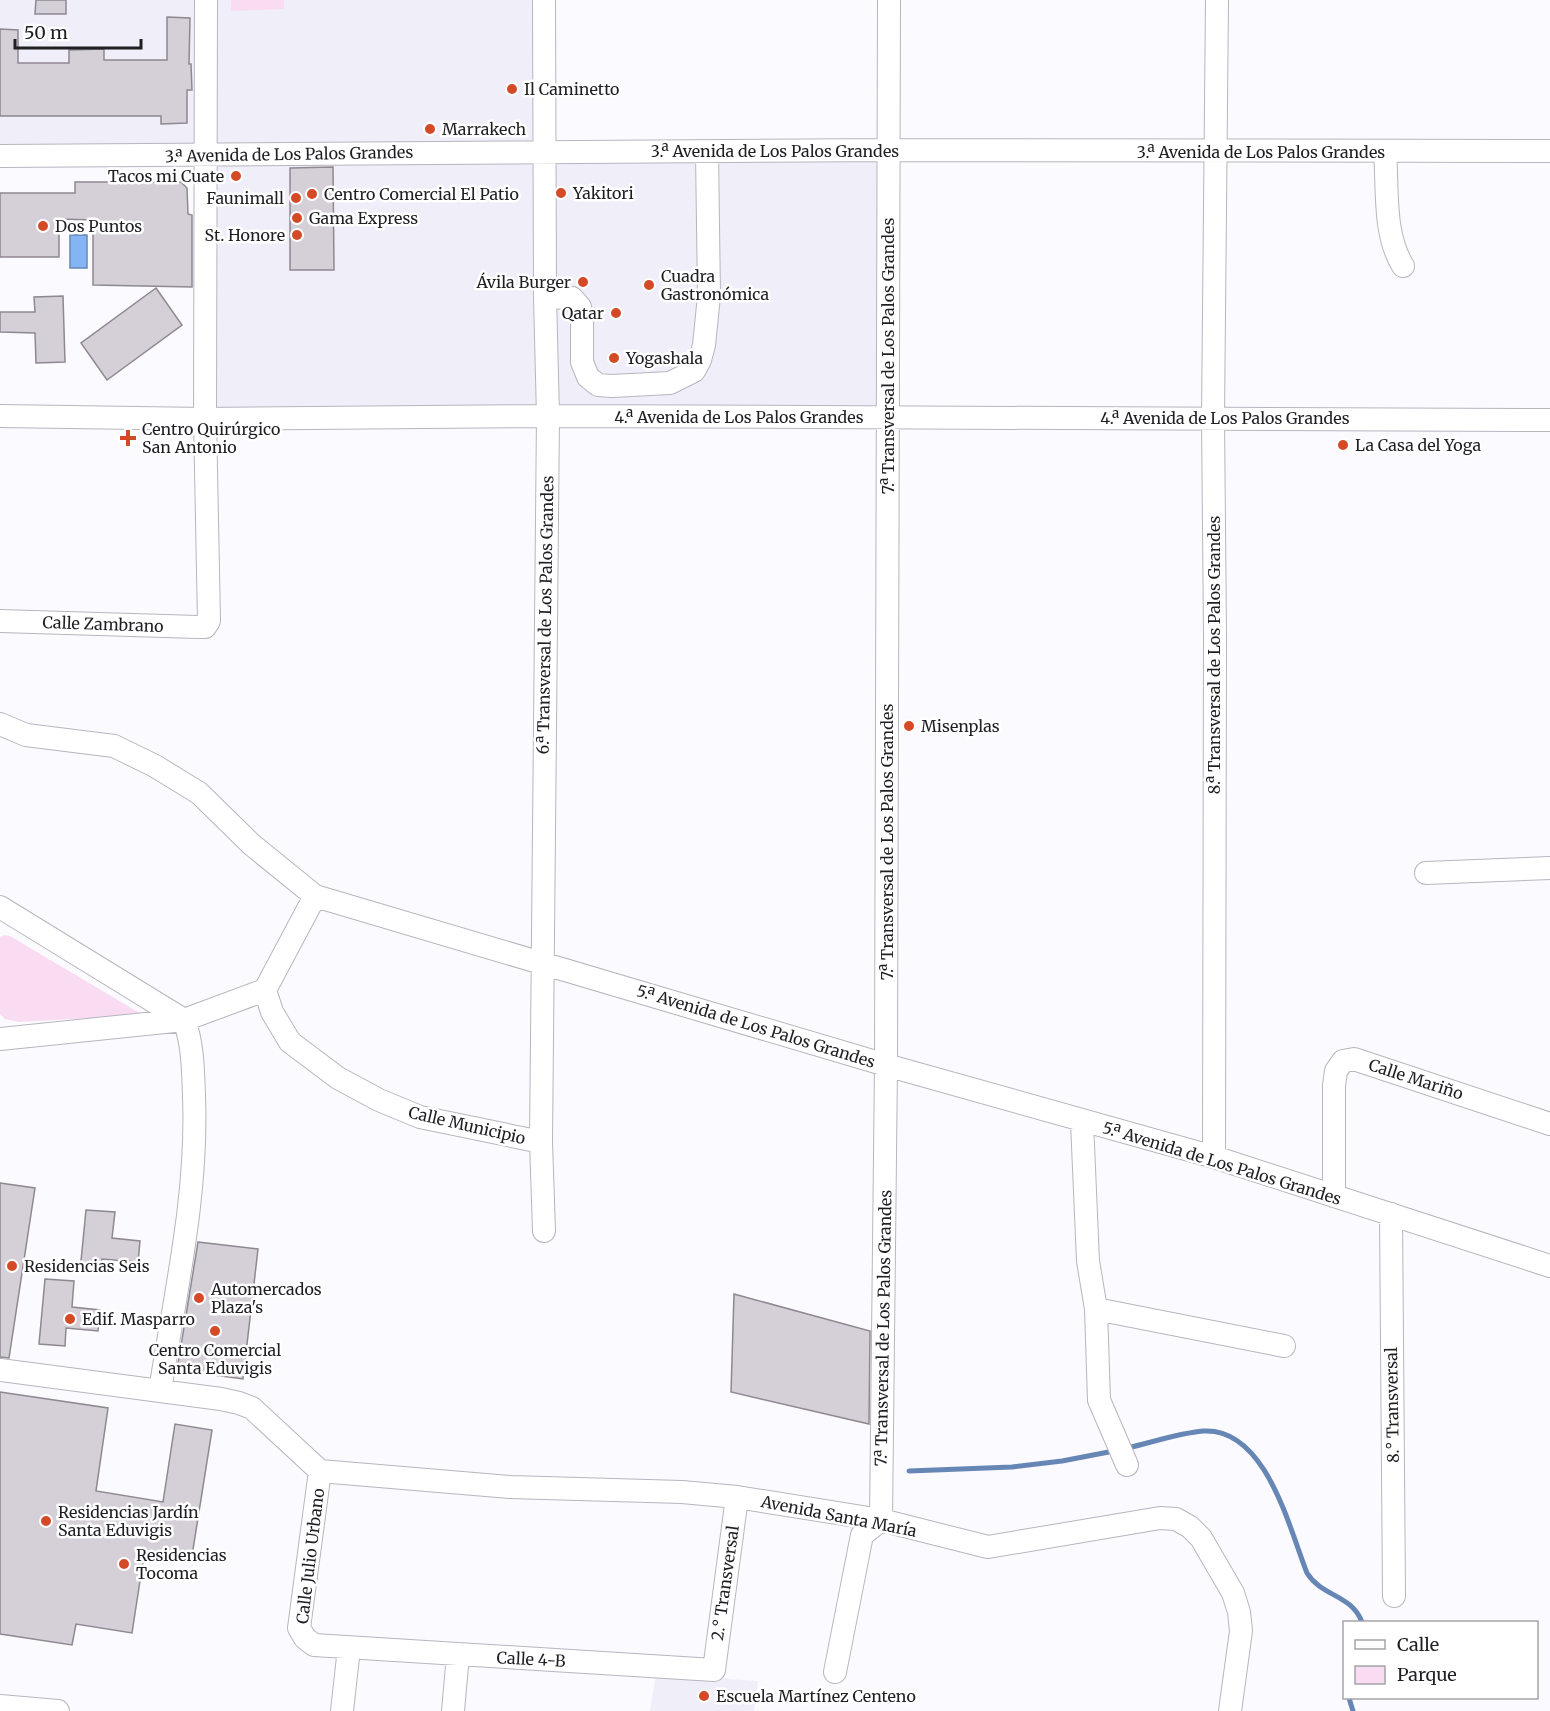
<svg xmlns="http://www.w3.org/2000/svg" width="1550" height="1711" viewBox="0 0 1550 1711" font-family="Merriweather,serif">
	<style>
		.built { fill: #f0eef9 }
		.green { fill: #f9dcf1 }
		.water { fill: #85b4f4; stroke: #6687b5; stroke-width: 1.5 }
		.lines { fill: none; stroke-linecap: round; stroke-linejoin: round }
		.stream { stroke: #6687b5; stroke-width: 5 }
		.building { fill: #d5cfd8; stroke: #8e8891; stroke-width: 1.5 }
		.minor-casing { stroke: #b7b5bf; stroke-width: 24 }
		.minor { stroke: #fff; stroke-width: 22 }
		.poi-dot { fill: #d44a27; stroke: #fff; stroke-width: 2 }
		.labels { text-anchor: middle; stroke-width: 5; stroke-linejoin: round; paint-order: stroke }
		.poi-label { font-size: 16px; fill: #1f1e22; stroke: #fff; text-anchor: start }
		.street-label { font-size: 16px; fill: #1f1e22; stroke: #fff }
	</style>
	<rect width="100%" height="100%" fill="#fbfaff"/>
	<path class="built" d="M0,0H541L544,152L888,150V417L205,419L206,155L0,148Z
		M656,1674L758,1681L754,1711H650Z"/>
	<path class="green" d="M231,0H284V9L231,11Z
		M4,935L10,936L143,1015L19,1022L5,1019L0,1014V937Z"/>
	<path class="water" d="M70,235H87V268H70Z"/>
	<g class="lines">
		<path class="stream" d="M1127,1448C1150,1443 1179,1433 1203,1431C1266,1427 1289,1528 1307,1573C1322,1597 1351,1594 1362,1622
			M909,1471L1012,1467L1062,1461L1114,1451
			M1349,1698L1353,1711"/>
	</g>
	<path class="building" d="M36,0H66V14H35Z
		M167,17L190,18L189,64H191L192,90H187V123L161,124V116H0V29L18,30V63H69V50L104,49V60H167Z
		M333,167L334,270H290V168Z
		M75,182H181L187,188L188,214L192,215V287L93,285V220L59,219V257H0V193H75Z
		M156,288L182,325L107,380L81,343Z
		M63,296L65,362L36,363L35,333L0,332V312H35L34,297Z
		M0,1183L35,1188L9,1358L0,1357Z
		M86,1210L115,1212L112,1238L140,1241L138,1262L102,1259L100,1273L80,1271Z
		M198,1242L258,1249L243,1379L177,1370Z
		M45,1279L74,1281L72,1307L100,1310L98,1331L66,1328L65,1346L39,1344Z
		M734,1294L870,1331L869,1424L731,1392Z
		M0,1392L108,1408L96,1491L163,1502L175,1424L212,1430L191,1562L144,1555L132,1633L76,1624L72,1645L0,1634Z"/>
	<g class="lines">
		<defs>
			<path id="minor" d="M1385,152C1388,189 1383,234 1403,266
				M0,156L888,150L1550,151
				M545,297L572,298L580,307L582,317V362L588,377L598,385L612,386L670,383L694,371L700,360L704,345L709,296L707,152
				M0,416L205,419L548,416L1550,420
				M0,621L198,627H205L209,621L205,419L206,0
				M0,724L26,735L114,746L155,766L199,793L251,844L315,896L886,1065L1214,1157L1550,1266
				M1426,873L1550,868
				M0,907L184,1020C193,1044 193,1070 194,1096C198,1196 175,1293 160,1391
				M265,990L272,1012L290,1042L338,1078L379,1100L420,1117L541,1142
				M0,1039L184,1020L265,990L315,896
				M1082,1122L1088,1261L1096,1309L1099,1400L1127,1465
				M1214,1157L1215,636L1213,418L1217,0
				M1334,1196V1086L1336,1071L1343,1061L1354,1059L1550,1124
				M1391,1214L1394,1596
				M544,1231L541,1142L548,416L545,297L544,0
				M1096,1309L1284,1346
				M0,1370L221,1399L239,1403L252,1408L320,1471
				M320,1471L510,1487L682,1492L737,1497L881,1520L988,1547L1160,1518L1176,1519L1190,1527L1201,1538L1233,1593L1239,1612L1241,1631L1230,1711
				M320,1471L299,1628L305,1638L314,1645L714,1670L737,1497
				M835,1672L862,1535L881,1520L886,1065L889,0
				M0,1706L58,1711
				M342,1711L349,1648
				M453,1711L458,1655"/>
		</defs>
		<use href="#minor" class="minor-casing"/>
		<use href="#minor" class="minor"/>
	</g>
	<g class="poi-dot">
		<circle cx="512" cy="89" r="6"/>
		<circle cx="430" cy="129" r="6"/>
		<circle cx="236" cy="176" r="6"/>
		<circle cx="561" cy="193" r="6"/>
		<circle cx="312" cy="194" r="6"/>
		<circle cx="296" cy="198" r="6"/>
		<circle cx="297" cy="218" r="6"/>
		<circle cx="43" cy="226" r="6"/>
		<circle cx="297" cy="235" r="6"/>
		<circle cx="583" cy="282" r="6"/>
		<circle cx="649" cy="285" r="6"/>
		<circle cx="616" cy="313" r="6"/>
		<circle cx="614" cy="358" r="6"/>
		<path d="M125 429h6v6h6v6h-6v6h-6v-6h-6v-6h6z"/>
		<circle cx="1343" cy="445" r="6"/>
		<circle cx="909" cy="726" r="6"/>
		<circle cx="12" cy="1266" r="6"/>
		<circle cx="199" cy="1298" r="6"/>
		<circle cx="70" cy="1319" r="6"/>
		<circle cx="215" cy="1331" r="6"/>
		<circle cx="46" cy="1521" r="6"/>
		<circle cx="124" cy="1564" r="6"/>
		<circle cx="704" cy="1696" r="6"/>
	</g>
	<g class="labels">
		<g class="poi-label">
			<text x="524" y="95">Il Caminetto</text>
			<text x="442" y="135">Marrakech</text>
			<text x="224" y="182" text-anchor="end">Tacos mi Cuate</text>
			<text x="573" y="199">Yakitori</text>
			<text x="324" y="200">Centro Comercial El Patio</text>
			<text x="284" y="204" text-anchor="end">Faunimall</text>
			<text x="309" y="224">Gama Express</text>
			<text x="55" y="232">Dos Puntos</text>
			<text x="285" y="241" text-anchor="end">St. Honore</text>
			<text x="661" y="282">Cuadra<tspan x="661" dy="18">Gastronómica</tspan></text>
			<text x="571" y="288" text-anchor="end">Ávila Burger</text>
			<text x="604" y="319" text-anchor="end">Qatar</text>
			<text x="626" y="364">Yogashala</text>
			<text x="142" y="435">Centro Quirúrgico<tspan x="142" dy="18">San Antonio</tspan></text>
			<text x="1355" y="451">La Casa del Yoga</text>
			<text x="921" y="732">Misenplas</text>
			<text x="24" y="1272">Residencias Seis</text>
			<text x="211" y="1295">Automercados<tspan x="211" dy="18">Plaza's</tspan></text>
			<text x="82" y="1325">Edif. Masparro</text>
			<text x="215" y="1356" text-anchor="middle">Centro Comercial<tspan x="215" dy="18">Santa Eduvigis</tspan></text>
			<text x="58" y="1518">Residencias Jardín<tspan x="58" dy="18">Santa Eduvigis</tspan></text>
			<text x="136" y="1561">Residencias<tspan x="136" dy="18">Tocoma</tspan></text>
			<text x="716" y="1702">Escuela Martínez Centeno</text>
		</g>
		<g class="street-label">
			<text x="775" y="157">3.ª Avenida de Los Palos Grandes</text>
			<text x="1261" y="158">3.ª Avenida de Los Palos Grandes</text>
			<text transform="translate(289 154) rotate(-1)" y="6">3.ª Avenida de Los Palos Grandes</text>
			<text transform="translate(888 356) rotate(-90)" y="6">7.ª Transversal de Los Palos Grandes</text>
			<text x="739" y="423">4.ª Avenida de Los Palos Grandes</text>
			<text x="1225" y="424">4.ª Avenida de Los Palos Grandes</text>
			<text transform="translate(545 615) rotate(-89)" y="6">6.ª Transversal de Los Palos Grandes</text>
			<text transform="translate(103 624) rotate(2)" y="6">Calle Zambrano</text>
			<text transform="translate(1214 655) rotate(-90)" y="6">8.ª Transversal de Los Palos Grandes</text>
			<text transform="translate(887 842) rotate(-90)" y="6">7.ª Transversal de Los Palos Grandes</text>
			<text transform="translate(756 1026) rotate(17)" y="6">5.ª Avenida de Los Palos Grandes</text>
			<text transform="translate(1416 1079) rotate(18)" y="6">Calle Mariño</text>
			<text transform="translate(467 1125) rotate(13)" y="6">Calle Municipio</text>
			<text transform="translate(1222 1163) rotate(17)" y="6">5.ª Avenida de Los Palos Grandes</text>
			<text transform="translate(883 1328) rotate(-89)" y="6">7.ª Transversal de Los Palos Grandes</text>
			<text transform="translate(1392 1405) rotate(-91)" y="6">8.° Transversal</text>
			<text transform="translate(839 1516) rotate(11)" y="6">Avenida Santa María</text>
			<text transform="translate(310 1556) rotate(-83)" y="6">Calle Julio Urbano</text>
			<text transform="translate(725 1583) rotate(-82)" y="6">2.° Transversal</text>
			<text transform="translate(531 1659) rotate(3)" y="6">Calle 4-B</text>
		</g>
	</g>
	<rect x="1343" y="1621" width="195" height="78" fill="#ffffff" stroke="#a5a5a7" stroke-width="1.5"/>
	<rect x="1355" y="1640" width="30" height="9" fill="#ffffff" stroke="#a5a5a7" stroke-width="1.5"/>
	<text x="1397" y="1651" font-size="18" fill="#1f1e22">Calle</text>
	<rect x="1355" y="1666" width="30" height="18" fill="#f9dcf1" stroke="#a5a5a7" stroke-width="1.5"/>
	<text x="1397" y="1681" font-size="18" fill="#1f1e22">Parque</text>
	<path d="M15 39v9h126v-9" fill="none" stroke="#1f1e22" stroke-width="3"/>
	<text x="24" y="39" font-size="18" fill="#1f1e22" stroke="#ffffff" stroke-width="4.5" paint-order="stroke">50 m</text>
</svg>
